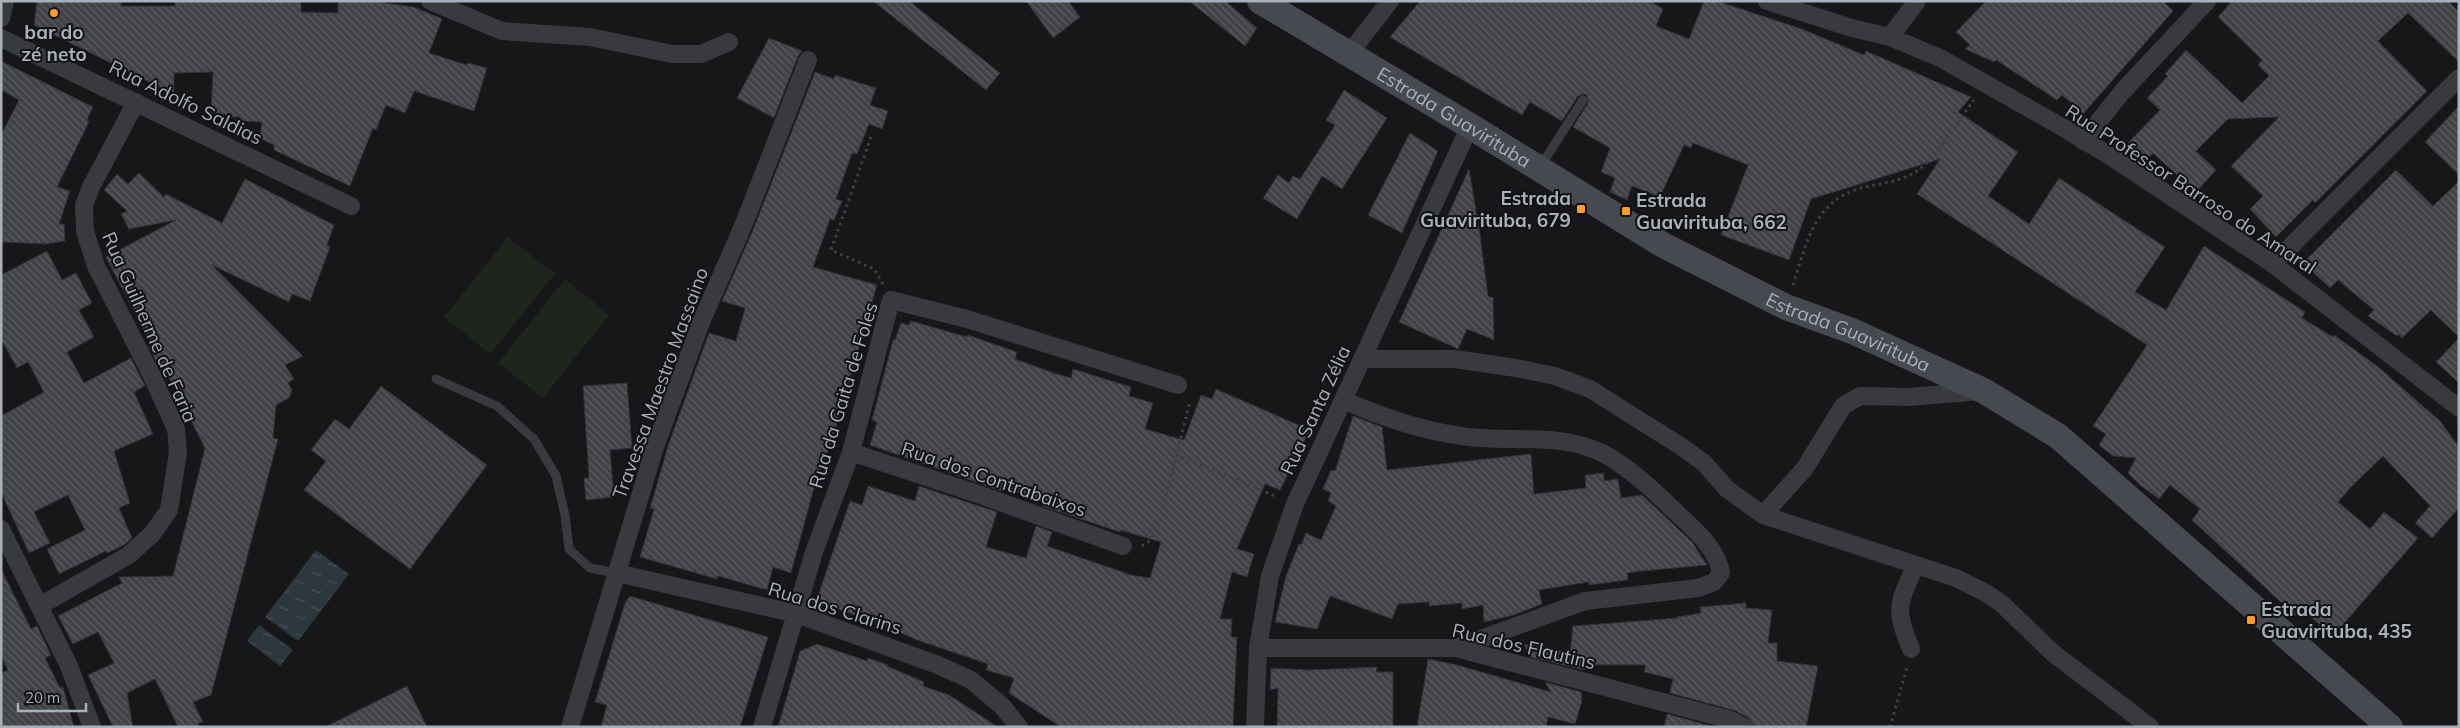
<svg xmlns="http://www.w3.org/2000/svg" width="2460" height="728" viewBox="0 0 2460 728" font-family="Mulish,sans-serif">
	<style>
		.pitch { fill: #1d251d }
		.water { fill: url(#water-ripples) }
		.building { fill: url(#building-back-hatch); stroke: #313135 }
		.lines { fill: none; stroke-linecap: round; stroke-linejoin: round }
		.path { stroke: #3e4145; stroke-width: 3; stroke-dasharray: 2.5 4; stroke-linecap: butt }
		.lane { stroke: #383a3e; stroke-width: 9 }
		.street { stroke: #383a3e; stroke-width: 18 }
		.secondary { stroke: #46494f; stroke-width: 26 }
		.poi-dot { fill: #fc9b2c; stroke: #121214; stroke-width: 2 }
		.labels { text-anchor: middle; stroke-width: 4; stroke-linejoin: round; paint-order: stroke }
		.poi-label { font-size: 19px; font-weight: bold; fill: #a8b0ba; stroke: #121214; text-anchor: start }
		.street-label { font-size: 19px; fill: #a8b0ba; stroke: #121214 }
	</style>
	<defs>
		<pattern id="water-ripples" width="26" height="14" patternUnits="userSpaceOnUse" patternTransform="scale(1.25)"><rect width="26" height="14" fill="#2c383e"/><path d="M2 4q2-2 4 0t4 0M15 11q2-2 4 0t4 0" fill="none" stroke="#485258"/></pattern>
		<pattern id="building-back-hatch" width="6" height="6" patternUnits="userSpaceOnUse" patternTransform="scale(1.25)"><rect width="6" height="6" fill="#414246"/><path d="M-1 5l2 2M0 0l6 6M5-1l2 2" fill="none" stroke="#5a5b5f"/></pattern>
	</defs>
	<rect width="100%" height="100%" fill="#171719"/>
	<path class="pitch" d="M508,237L555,274L490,354L444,317Z
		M565,279L609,315L543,398L498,363Z"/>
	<path class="water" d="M316,550L349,574L298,641L265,617Z
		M259,625L293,650L280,666L247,641Z"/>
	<path class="building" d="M37,1H121V6H175V1H301V12L338,13V1H371L414,7L442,19L429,53L467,65L468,63L487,68L474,111L414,91L405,113L386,105L376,130L373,128L350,186L274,150V145L260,138L262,122L240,121V117H231V115L211,113L213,72L174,73V94L34,25Z
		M873,1H909L1000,73L986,90Z
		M1026,1H1068L1080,17L1053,38Z
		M1189,1H1225L1257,28L1245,46Z
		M1420,1H1650L1663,9L1656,26L1689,39L1704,1H1717L1802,29L1864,55L1866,51L1971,97L1958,112L2018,152L1988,196L2029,224L2059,178L2165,247L2135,292L2166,310L2204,246L2305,312L2302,318L2333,337L2334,335L2377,366L2440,421L2459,447V508L2432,538L2415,523L2430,506L2383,456L2351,487L2338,502L2370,529L2384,512L2418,538L2333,636L2302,609L2296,616L2192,520L2200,509L2170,485L2159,499L2140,485L2128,473L2136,458L2113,456L2099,445L2106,434L2093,426L2147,345L1917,194L1940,159L1811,199L1789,260L1721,235L1748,165L1693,143L1691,148L1684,145L1660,197L1632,186L1627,200L1610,192L1615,178L1601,172L1610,148L1573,127L1588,103L1587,95L1583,94L1578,96L1562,121L1530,102L1522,115L1390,37Z
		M1986,1H2163L2173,11L2083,114L2062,95L2057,100L1996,60L1994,62L1965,49L1970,45L1956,32Z
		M2232,1H2448L2459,12V62L2408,13L2378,41L2427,91L2315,203L2313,200L2276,237L2250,209L2263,196L2231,166L2279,117L2228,119L2196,151L2216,170L2196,192L2153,153L2148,158L2128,143L2160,110L2147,98L2168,76L2165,74L2186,50L2242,103L2269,76L2258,65L2262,60L2218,17Z
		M769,38L802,51L798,56L774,118L737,98Z
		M1,61L93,107L87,120L89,122L57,187L70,191L59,224H64L65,241L46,244L1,242V135L19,100L1,90Z
		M815,72L834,79L835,75L876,88L870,105L888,111L882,129L869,124L857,154L852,153L836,199L842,201L834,220L830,219L813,267L877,285L833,437L815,484L791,573L773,567L767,590L718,576L717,579L640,557L654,509L650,508L669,443L709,333L736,341L745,308L722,301L753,230Z
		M1344,90L1387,118L1342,189L1322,176L1297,219L1263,198L1278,175L1289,183L1293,176L1300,179L1335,125L1326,120Z
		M2459,106V175L2425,142Z
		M1410,133L1438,151L1402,233L1368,215Z
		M1469,169L1480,235L1488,296L1493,298L1494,340L1467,329L1458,349L1399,322Z
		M2396,170L2433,206L2459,181V337L2431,310L2402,338L2398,334L2397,336L2368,316L2374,310L2338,280L2330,288L2303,263Z
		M139,173L164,197L166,194L222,223L245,179L334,225L327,245L330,247L310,301L292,294L289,302L212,265L303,356L285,365L294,379L288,383L292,390L289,398L276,405L273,438L278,439L211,695L193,702L203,722L198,723L199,727H178L155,679L127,693L133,727H113L88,675L114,663L98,632L73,644L58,616L122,583L119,577L173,576L205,448L167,374L164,376L149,347L152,346L106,257L176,220L129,229L121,214L127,211L104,190L117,174L128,184Z
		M47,251L62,280L76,273L92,303L79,310L94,337L67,352L84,383L131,358L145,386L134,392L153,434L114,451L130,503L119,508L132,538L124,545L107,553L106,551L59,574L47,549L85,530L68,495L34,512L50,543L29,553L1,492V416L44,392L28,362L17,368L1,339V275Z
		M911,321L967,337L968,335L1017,352L1015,359L1054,373L1071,378L1073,369L1131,387L1129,396L1153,403L1145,429L1184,440L1201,395L1212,399L1216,389L1310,430L1280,490L1265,484L1237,549L1254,554L1247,577L1232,572L1220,619H1232L1231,637H1237L1233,727H1061L1009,693L1014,678L986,670L988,664L917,640L879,623L816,602L850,501L862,505L868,486L915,501L919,486L997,512L986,547L1026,558L1036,526L1052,532L1047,546L1131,575L1150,578L1161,542L1120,530V532L1042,506L1043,502L1006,489L1004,492L870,445L877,422L872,420L893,340H895L901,323L909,325Z
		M2459,338V383L2436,362Z
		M627,383L632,448L610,450L614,497L586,500L584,478H589L583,386Z
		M381,386L487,465L410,569L304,490L326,461L311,450L335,419L349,429Z
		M1353,416L1382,427L1387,470L1531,454L1534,494L1586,488L1585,475L1604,473V481L1618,479L1621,498L1642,495L1692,542L1707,565L1642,571L1627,573L1628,580L1589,585V582L1539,590L1542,604L1514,615L1484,622L1483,605L1462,609V603L1429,606V602L1398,604L1392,619L1330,596L1317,629L1275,622L1286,576L1299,544L1301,545L1306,533L1321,540L1336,506L1328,501L1331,493L1323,489L1331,470L1335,471Z
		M1,569L31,629L37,626L51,655L45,658L60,688L63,687L74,727H1V673L8,670L1,656Z
		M630,596L768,637L740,727H601L607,705L595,702L625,603Z
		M1746,603V608L1772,610L1768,643H1777V661L1818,666L1806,727H1755L1749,718L1736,711L1670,693L1673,679L1644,672L1646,665H1584V670L1530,657L1524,644L1570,652L1573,626L1678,618L1677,617L1701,613L1700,607Z
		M817,644L867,661L868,658L888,665L887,666L924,682L923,686L949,695L998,727H778L800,651Z
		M1428,659L1457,665L1551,692L1545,682L1581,692L1582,701L1575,724L1548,717L1546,727H1417Z
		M1377,667L1376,672H1393V727H1277L1278,688L1270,690L1271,668L1309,670Z
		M407,686L427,727H325Z
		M1667,714L1715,727H1664Z"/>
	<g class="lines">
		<path class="path" d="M871,137L831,250L874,269L883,284
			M1793,285C1806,245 1813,203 1858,189C1874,184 1894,183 1910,175C1934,164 1958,121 1974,100
			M1176,454L1277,497
			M1142,546L1148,542L1158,527L1189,406L1188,402
			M1890,727L1907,667"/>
		<path class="lane" d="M1540,167L1583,100
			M436,379L497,406L534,439L556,476L565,515L569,549L590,568L617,573"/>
		<path class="street" d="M430,1L502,31L590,37L672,54H701L729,42
			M1767,1L1852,28L1890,37L1940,58L2062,127L2110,156L2273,264L2459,408
			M1,18L5,1
			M1890,37L1917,1
			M1,38L351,206
			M1348,55L1390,1
			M2083,141L2122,92L2207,1
			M2273,264L2459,78
			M1362,359H1454L1516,368L1555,376L1590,389L1682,447L1704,463L1727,489L1763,515L1956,578L1986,593L2001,603L2053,653L2150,727
			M1343,400C1386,419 1433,435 1481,438C1521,441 1566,434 1604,454C1632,469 1657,494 1680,516C1697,532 1717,549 1721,573L1714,582L1698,588L1585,601L1456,648
			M851,452L978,494L1123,546
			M1763,515L1805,468L1843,406L1860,396L1909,397L1981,391
			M1,529L69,666L92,727
			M617,573L797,614L938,665L971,680L1002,706L1019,727
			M41,605L129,555L152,534L169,510L178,452L176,429L152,376L96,266L85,231L84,205L91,187L136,102
			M1258,648H1456L1731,720L1744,727
			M1911,649C1894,608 1898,604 1916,565
			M570,727L655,447L702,320L743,226L808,60
			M762,727L814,552L851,452L891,300L967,319L1178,385
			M1255,727L1258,648L1270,576L1295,504L1470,126"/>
		<path class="secondary" id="s1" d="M1260,1L1470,126L1663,245L1786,307L1852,331L1984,391L2058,436L2390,727"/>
	</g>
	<g class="poi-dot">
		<circle cx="54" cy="13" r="5"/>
		<rect x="1576" y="204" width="10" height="10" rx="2.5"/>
		<rect x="1621" y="206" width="10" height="10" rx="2.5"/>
		<rect x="2246" y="615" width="10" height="10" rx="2.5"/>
	</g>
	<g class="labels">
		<g class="poi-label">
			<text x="54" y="39" text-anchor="middle">bar do<tspan x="54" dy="22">zé neto</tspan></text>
			<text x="1571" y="205" text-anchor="end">Estrada<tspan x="1571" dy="22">Guavirituba, 679</tspan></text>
			<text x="1636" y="207">Estrada<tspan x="1636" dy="22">Guavirituba, 662</tspan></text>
			<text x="2261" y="616">Estrada<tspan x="2261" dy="22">Guavirituba, 435</tspan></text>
		</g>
		<g class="street-label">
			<text transform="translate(186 102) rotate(26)" y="7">Rua Adolfo Saldias</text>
			<text dy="7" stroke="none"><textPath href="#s1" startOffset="226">Estrada Guavirituba</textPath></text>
			<text transform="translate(2191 189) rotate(33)" y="7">Rua Professor Barroso do Amaral</text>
			<text transform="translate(150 327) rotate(66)" y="7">Rua Guilherme de Faria</text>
			<text dy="7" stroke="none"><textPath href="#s1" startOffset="676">Estrada Guavirituba</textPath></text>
			<text transform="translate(660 383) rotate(-70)" y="7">Travessa Maestro Massaino</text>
			<text transform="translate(843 395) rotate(-73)" y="7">Rua da Gaita de Foles</text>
			<text transform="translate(1315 410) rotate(-65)" y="7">Rua Santa Zélia</text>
			<text transform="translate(994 479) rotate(19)" y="7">Rua dos Contrabaixos</text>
			<text transform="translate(835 608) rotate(17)" y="7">Rua dos Clarins</text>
			<text transform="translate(1524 646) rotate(13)" y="7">Rua dos Flautins</text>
		</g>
	</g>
	<rect width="2460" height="728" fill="none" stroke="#a8b0ba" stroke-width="5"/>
	<path d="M18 703v8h68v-8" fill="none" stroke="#a8b0ba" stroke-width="2.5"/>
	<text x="25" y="703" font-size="15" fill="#a8b0ba" stroke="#121214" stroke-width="4" paint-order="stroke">20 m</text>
</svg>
